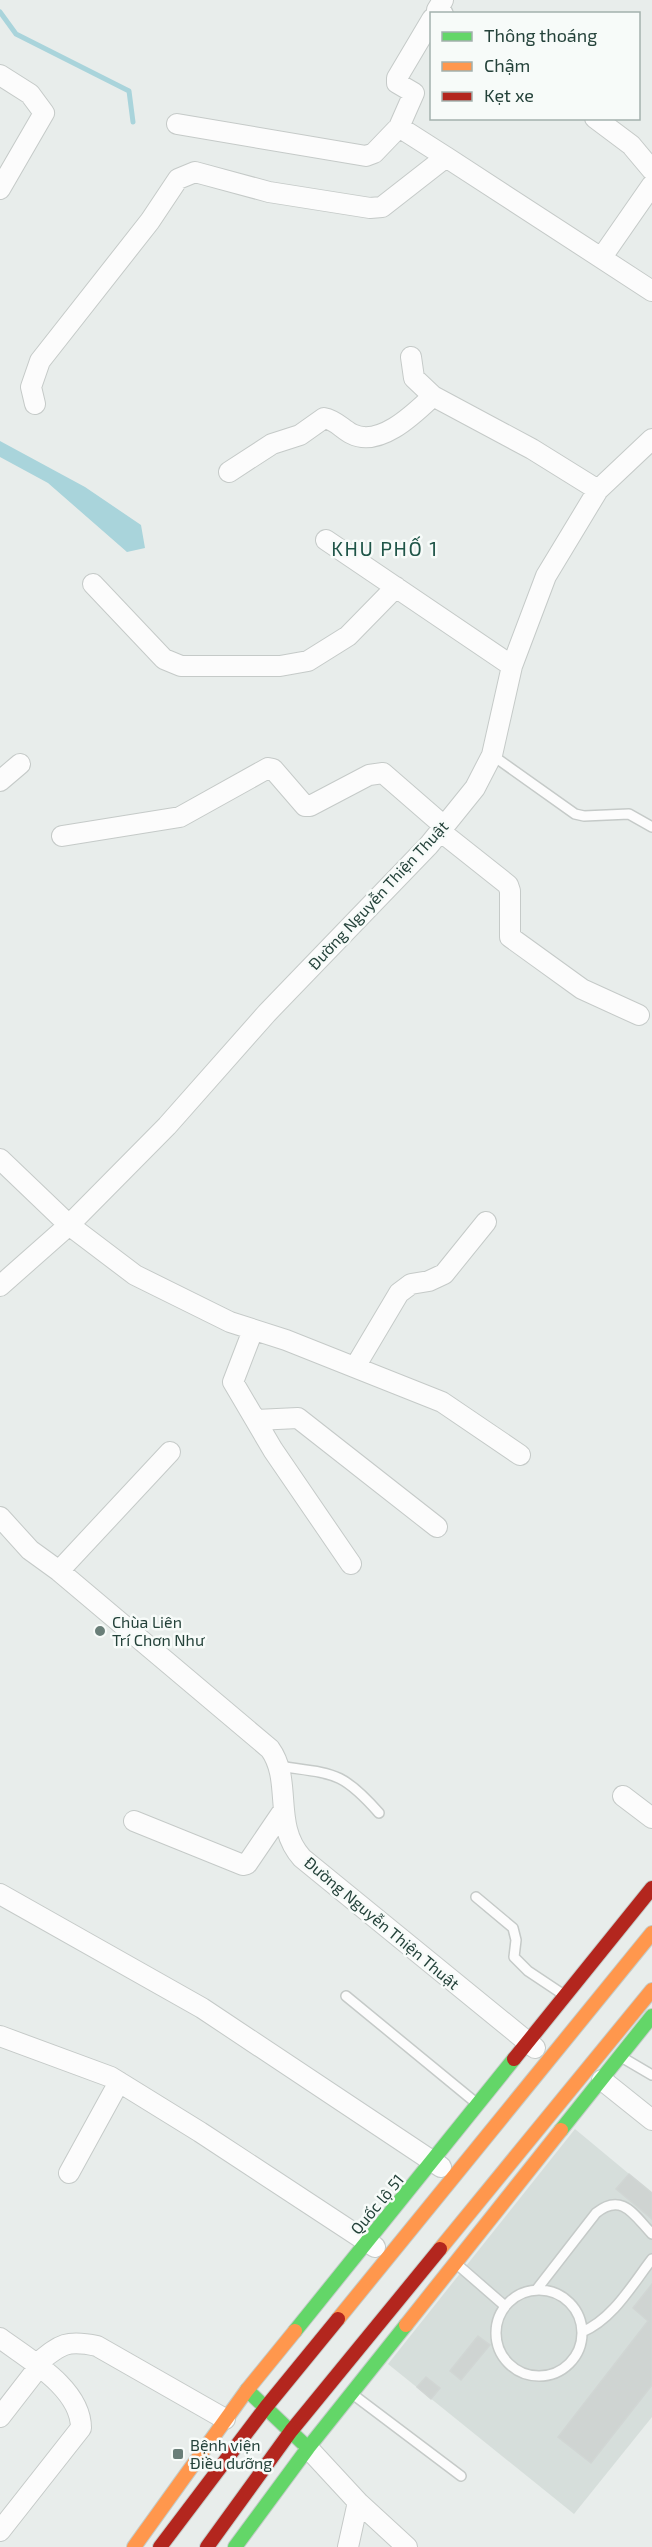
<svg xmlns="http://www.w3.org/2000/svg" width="652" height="2547" viewBox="0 0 652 2547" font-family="'Exo 2',sans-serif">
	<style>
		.built { fill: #d6dedb }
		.water { fill: #a9d4db }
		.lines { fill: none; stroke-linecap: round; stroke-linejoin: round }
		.stream { stroke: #a9d4db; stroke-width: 5 }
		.building { fill: #cfd4d2; stroke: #d1d6d4; stroke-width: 1.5 }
		.lane-casing { stroke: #c5cac8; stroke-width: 12 }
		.street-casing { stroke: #c5cac8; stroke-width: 22 }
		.fast-casing { stroke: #c3ccc9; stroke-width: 16 }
		.slow-casing { stroke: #c3ccc9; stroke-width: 16 }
		.jam-casing { stroke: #c3ccc9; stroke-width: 16 }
		.lane { stroke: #fcfcfc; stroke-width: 9 }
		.street { stroke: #fcfcfc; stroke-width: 20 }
		.fast { stroke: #63d668; stroke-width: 14 }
		.slow { stroke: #ff974d; stroke-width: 14 }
		.jam { stroke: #b3261e; stroke-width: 14 }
		.poi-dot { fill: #697e78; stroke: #f7fbf9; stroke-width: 2 }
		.labels { text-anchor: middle; stroke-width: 5; stroke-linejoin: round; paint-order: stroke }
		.street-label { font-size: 16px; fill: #24423a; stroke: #f7fbf9 }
		.poi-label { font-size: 16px; fill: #24423a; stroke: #f7fbf9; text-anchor: start }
		.quarter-label { font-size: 20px; letter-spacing: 1.5px; fill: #1f5548; stroke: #f7fbf9 }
	</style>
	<rect width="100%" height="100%" fill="#e8edeb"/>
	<path class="built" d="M575,2129L652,2193V2417L574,2514L388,2364Z"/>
	<path class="water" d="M0,441L85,487L141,525L145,548L127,552L48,483L0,457Z"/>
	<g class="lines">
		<path class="stream" d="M0,12L16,34L129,91L133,122"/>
	</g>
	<path class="building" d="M629,2174L652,2193V2219L616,2189Z
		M652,2284V2385L591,2463L558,2437L648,2321L633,2308Z
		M478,2336L490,2345L461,2380L450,2371Z
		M426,2377L440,2388L431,2399L417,2387Z"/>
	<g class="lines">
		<defs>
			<path id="lane" d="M492,755L575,814L584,816L629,814L652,827
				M278,1766C333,1774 341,1770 379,1813
				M476,1897L513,1928L516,1940L514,1957L528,1971L561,1993
				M346,1996L475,2102
				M623,2058L652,2075
				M459,2266L505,2306
				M537,2289L596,2213C622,2192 634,2215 652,2234
				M496 2333a43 43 0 1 1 86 0a43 43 0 1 1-86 0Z
				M582,2332C613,2319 632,2285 652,2259
				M355,2396L461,2476"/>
			<path id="street" d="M443,14L437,10L443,0
				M0,75L30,94L44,113L0,189
				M595,118L631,145L652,170
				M177,124L366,156L374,153L399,127L446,157
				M399,127L414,93L397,83V78L432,19
				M602,257L652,185
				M411,357L414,378L433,396L532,449L598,490
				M35,404L31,387L40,361L150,221L178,179L195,172L269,192L370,208L382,207L446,157L652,291
				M229,472L272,444L300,435L324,418C336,420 342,429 352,434C380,448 415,413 433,396
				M326,540L512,666
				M93,584L164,659L181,666H280L308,661L348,636L396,587
				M0,781L20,764
				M440,831L508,885L510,891V937L582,989L639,1015
				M62,836L180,817L268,768L273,769L305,806H310L369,775L383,773L444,826
				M0,1159L69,1225L135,1275L230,1322L286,1340L442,1402L520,1455
				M0,1286L69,1225L167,1126L267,1013L429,845L475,788L492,755L512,666L546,576L598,490L652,439
				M253,1330L233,1382L273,1450L351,1564
				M355,1367L399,1293L411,1284L429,1281L444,1274L486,1222
				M256,1420L298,1418L437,1527
				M0,1517L30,1550L59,1571L270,1749C293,1781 272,1825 302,1858L535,2048
				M59,1571L170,1452
				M623,1796L652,1818
				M134,1821L243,1865L247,1864L283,1811
				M0,1894L202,2008L441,2167
				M0,2036L111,2077L200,2132L375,2247
				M602,2080L652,2120
				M69,2173L119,2082
				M0,2338C28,2359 81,2388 81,2428L0,2531
				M35,2365C60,2345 65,2339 97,2346L225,2419
				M0,2417L38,2368
				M308,2448L358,2502L407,2547
				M348,2547L358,2502"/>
			<path id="fast" d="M561,2130L652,2016
				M295,2331L514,2059
				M247,2390L308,2448
				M235,2547L308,2448L406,2325"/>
			<path id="slow" d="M440,2249L652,1990
				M338,2319L652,1933
				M406,2325L561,2130
				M134,2547L247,2390L295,2331"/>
			<path id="jam" d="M514,2059L652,1888
				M160,2547L266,2407L338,2319
				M207,2547L291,2431L440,2249"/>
		</defs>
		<use href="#lane" class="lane-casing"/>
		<use href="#street" class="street-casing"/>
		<use href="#fast" class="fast-casing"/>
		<use href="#slow" class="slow-casing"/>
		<use href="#jam" class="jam-casing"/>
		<use href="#lane" class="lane"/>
		<use href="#street" class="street"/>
		<use href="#fast" class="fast"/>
		<use href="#slow" class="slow"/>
		<use href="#jam" class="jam"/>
	</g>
	<g class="poi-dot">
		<circle cx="100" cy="1631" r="6"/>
		<rect x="172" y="2448" width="12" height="12" rx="3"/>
	</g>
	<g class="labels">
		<g class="street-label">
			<text transform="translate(378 895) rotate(-47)" y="6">Đường Nguyễn Thiện Thuật</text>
			<text transform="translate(382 1923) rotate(40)" y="6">Đường Nguyễn Thiện Thuật</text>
			<text transform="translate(377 2204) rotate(-50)" y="6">Quốc lộ 51</text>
		</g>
		<g class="poi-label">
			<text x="112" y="1628">Chùa Liên<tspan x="112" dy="18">Trí Chơn Như</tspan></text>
			<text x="190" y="2451">Bệnh viện<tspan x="190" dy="18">Điều dưỡng</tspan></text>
		</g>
		<g class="quarter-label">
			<text x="385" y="556">KHU PHỐ 1</text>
		</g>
	</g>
	<rect x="430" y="12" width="210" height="108" fill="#f7fbf9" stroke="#a3b1ad" stroke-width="1.5"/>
	<rect x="442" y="32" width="30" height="9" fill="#63d668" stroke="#a3b1ad" stroke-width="1.5"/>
	<text x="484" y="42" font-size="18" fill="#24423a">Thông thoáng</text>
	<rect x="442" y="62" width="30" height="9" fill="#ff974d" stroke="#a3b1ad" stroke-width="1.5"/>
	<text x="484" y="72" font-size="18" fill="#24423a">Chậm</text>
	<rect x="442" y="92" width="30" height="9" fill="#b3261e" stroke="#a3b1ad" stroke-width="1.5"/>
	<text x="484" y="102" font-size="18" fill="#24423a">Kẹt xe</text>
</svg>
